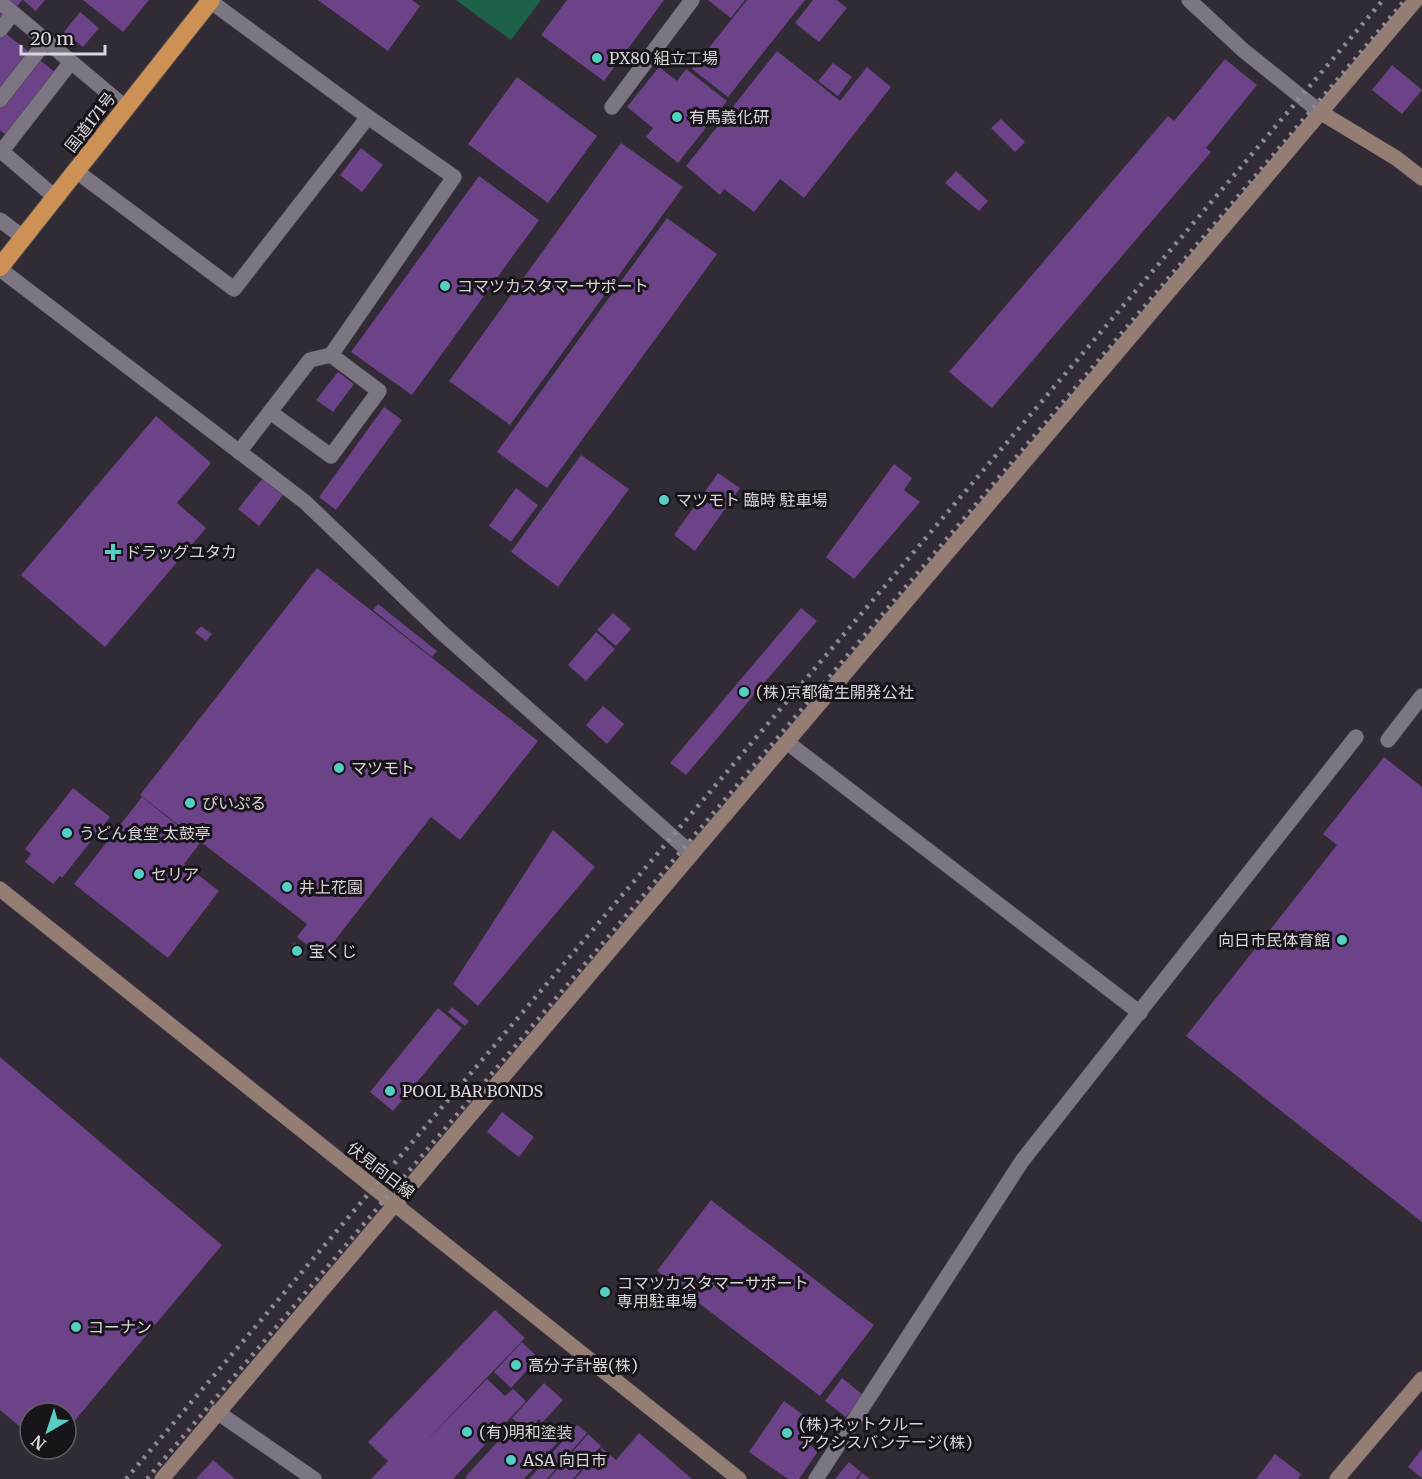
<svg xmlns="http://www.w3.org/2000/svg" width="1422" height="1479" viewBox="0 0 1422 1479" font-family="Merriweather,'Noto Sans JP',serif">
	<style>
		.green { fill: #1d6248 }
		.building { fill: #6c4289 }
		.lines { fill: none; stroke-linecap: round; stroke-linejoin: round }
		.lane-casing { stroke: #4a464e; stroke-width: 16 }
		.street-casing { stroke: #4a464e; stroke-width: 16 }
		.secondary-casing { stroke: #4a464e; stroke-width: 16 }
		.highway-casing { stroke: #4a464e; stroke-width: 20 }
		.lane { stroke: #7c7682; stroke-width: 15 }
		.street { stroke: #7c7682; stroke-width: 15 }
		.secondary { stroke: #947e74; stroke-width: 15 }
		.highway { stroke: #cd9055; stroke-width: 18 }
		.rail { stroke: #8e8b92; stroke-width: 4.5; stroke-dasharray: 3 6; stroke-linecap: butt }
		.poi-dot { fill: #56cec4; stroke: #171519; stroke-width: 2 }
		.labels { text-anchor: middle; stroke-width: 6; stroke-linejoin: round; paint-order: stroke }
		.poi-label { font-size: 16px; fill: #d8d5db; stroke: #171519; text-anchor: start }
		.street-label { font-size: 16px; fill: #d8d5db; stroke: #171519 }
	</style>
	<rect width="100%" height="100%" fill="#302b35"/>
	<path class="green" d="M456,0H541L511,40Z"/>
	<path class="building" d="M0,0H22L0,28Z
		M23,0H45L36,11Z
		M83,0H149L123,32Z
		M318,0H412L420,6L388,51Z
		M567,0H664L604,81L541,35Z
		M708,0H745L731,18Z
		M747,0H805L728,97L692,69Z
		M813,0H837L847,8L819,42L795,23Z
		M80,12L99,28L83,47L64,32Z
		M0,29L64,79L14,142L0,130Z
		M777,51L840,101L867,67L891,87L804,198L780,179L754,212L724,189L720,195L686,166Z
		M1225,59L1257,85L1206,148L1211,152L992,408L949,372L1168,116L1174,121Z
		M833,63L852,77L838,96L818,81Z
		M1392,65L1422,90L1402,114L1372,90Z
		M659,67L677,81L686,69L727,101L678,163L646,137L653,128L627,107Z
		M517,77L597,136L548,203L468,144Z
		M1001,119L1025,142L1015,152L991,128Z
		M621,143L683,187L510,425L449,381Z
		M361,148L383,165L362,192L340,175Z
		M956,171L988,201L979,211L945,183Z
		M479,176L539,220L412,395L351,352Z
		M667,218L717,254L547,488L497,452Z
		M338,372L354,384L333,412L316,400Z
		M384,407L402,420L336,510L319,497Z
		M156,416L211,463L177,503L206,528L105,647L21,575Z
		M581,455L629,489L558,587L511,552Z
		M894,464L912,478L904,490L920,502L854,579L826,557Z
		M718,473L740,488L695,551L674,535Z
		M262,479L283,495L259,526L238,509Z
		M516,488L538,505L511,542L489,526Z
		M317,568L538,741L460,840L431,817L322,957L297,937L307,924L140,795Z
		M378,604L437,651L432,657L373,610Z
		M801,608L817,621L686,775L670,763Z
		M613,613L631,629L616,646L597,630Z
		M201,626L212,634L206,641L195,633Z
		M596,632L615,649L586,681L568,665Z
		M603,706L624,724L607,744L586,725Z
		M1384,757L1422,787V1222L1186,1036L1337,845L1323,834Z
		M73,788L110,817L62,878L60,876L53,884L25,862L31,854L25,849Z
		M142,797L200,843L184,864L219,891L168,958L74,884Z
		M553,830L595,867L478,1006L453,984Z
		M294,943L305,952L300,959L289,951Z
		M452,1007L469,1021L465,1026L448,1012Z
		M438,1008L462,1028L393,1111L370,1092Z
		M0,1057L222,1245L66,1431V1413H30V1435L0,1410Z
		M502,1112L534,1137L519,1157L487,1132Z
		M711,1200L874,1325L820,1396L657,1271Z
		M495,1310L525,1338L423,1444L487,1379L505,1396L513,1389L526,1401L453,1479H371L388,1461L368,1442Z
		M522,1342L538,1358L511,1388L494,1372Z
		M842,1378L863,1395L846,1417L825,1401Z
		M544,1383L563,1400L542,1423L539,1419L528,1431L512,1418Z
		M784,1401L817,1425L805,1442L818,1451L799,1479H788L749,1452Z
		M515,1423L527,1435L537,1424L557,1443L524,1479H467L465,1477Z
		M577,1425L587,1433L547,1479H529Z
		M639,1433L692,1479H575L602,1448L616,1460Z
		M588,1434L601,1446L573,1479H549Z
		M1422,1449V1478L1408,1467Z
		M1275,1454L1301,1474L1298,1479H1256Z
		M213,1460L235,1479H196Z
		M849,1462L861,1472L856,1479H835Z
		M862,1473L870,1479H858Z"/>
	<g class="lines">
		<defs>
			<path id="lane" d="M0,2L126,108
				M0,30L13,13
				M0,100L46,41
				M0,150L56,198
				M1,152L71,62
				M76,171L234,289L368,117L210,1
				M270,412L331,456L379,391L331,355
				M239,452L310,360L331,355L454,177L368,117"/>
			<path id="street" d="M1189,0L1243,50L1320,112
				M612,107L692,0
				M0,220L24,238
				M0,269L305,502L440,631L691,853
				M1388,740L1422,696
				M788,743L1140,1013
				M217,1412L314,1479
				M816,1479L1022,1161L1356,737"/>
			<path id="secondary" d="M1320,112L1396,158L1422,178
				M0,889L739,1479
				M162,1479L1416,0
				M1337,1479L1422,1379"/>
			<path id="highway" d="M0,267L211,0"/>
		</defs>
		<use href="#lane" class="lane-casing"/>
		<use href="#street" class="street-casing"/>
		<use href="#secondary" class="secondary-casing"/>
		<use href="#highway" class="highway-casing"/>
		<use href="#lane" class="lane"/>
		<use href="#street" class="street"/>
		<use href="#secondary" class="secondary"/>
		<use href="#highway" class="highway"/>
		<path class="rail" d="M126,1479L1383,0
			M147,1479L1405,0"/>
	</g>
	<g class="poi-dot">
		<circle cx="597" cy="58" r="6"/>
		<circle cx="677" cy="117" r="6"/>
		<circle cx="445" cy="286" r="6"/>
		<circle cx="664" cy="500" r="6"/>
		<path d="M110 543h6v6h6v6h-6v6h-6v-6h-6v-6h6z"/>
		<circle cx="744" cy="692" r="6"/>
		<circle cx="339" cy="768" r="6"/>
		<circle cx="190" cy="803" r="6"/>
		<circle cx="67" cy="833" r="6"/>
		<circle cx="139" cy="874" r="6"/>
		<circle cx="287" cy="887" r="6"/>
		<circle cx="1342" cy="940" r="6"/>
		<circle cx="297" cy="951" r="6"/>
		<circle cx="390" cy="1091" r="6"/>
		<circle cx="605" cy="1292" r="6"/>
		<circle cx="76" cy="1327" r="6"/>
		<circle cx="516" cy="1365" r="6"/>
		<circle cx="467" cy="1432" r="6"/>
		<circle cx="787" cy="1433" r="6"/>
		<circle cx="511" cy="1460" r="6"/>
	</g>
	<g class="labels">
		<g class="poi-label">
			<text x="609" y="64">PX80 組立工場</text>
			<text x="689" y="123">有馬義化研</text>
			<text x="457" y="292">コマツカスタマーサポート</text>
			<text x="676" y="506">マツモト 臨時 駐車場</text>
			<text x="125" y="558">ドラッグユタカ</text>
			<text x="756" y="698">(株)京都衛生開発公社</text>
			<text x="351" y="774">マツモト</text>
			<text x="202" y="809">ぴいぷる</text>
			<text x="79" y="839">うどん食堂 太鼓亭</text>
			<text x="151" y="880">セリア</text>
			<text x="299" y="893">井上花園</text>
			<text x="1330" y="946" text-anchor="end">向日市民体育館</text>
			<text x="309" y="957">宝くじ</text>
			<text x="402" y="1097">POOL BAR BONDS</text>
			<text x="617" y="1289">コマツカスタマーサポート<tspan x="617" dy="18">専用駐車場</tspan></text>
			<text x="88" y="1333">コーナン</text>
			<text x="528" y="1371">高分子計器(株)</text>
			<text x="799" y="1430">(株)ネットクルー<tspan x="799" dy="18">アクシスバンテージ(株)</tspan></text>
			<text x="479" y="1438">(有)明和塗装</text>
			<text x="523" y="1466">ASA 向日市</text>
		</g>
		<g class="street-label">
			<text transform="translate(90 122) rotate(-52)" y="6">国道171号</text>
			<text transform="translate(381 1170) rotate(38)" y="6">伏見向日線</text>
		</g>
	</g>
	<g transform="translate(48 1431) rotate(219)"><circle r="28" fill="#171519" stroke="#646267" stroke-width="1.5"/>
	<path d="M0-4.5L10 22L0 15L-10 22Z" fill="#56cec4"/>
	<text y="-9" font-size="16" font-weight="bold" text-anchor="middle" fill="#d8d5db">N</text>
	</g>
	<path d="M21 45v9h84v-9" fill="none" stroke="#d8d5db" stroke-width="3"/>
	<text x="30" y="45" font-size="18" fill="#d8d5db" stroke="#171519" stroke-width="4.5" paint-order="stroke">20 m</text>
</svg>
